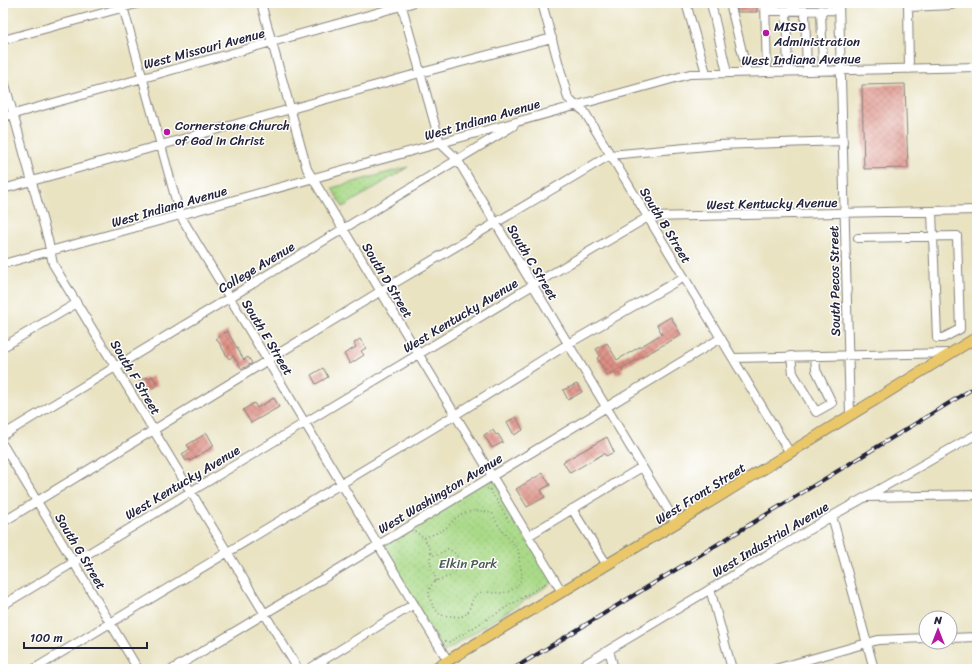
<svg xmlns="http://www.w3.org/2000/svg" width="980" height="672" viewBox="0 0 980 672" font-family="Sriracha,sans-serif">
	<style>
		.park { fill: url(#park-dots); stroke: #667e62 }
		.building { fill: url(#building-cross-hatch) }
		.lines { fill: none; stroke-linecap: round; stroke-linejoin: round }
		.minor-casing { stroke: #86827e; stroke-width: 10 }
		.major-casing { stroke: #86827e; stroke-width: 12 }
		.path { stroke: #86827e; stroke-width: 1.5; stroke-dasharray: 1 3; stroke-linecap: butt }
		.minor { stroke: #fff; stroke-width: 8 }
		.major { stroke: #eac769; stroke-width: 10 }
		.rail-casing { stroke: #22223b; stroke-width: 4 }
		.rail { stroke: #fff; stroke-width: 2.5; stroke-dasharray: 8; stroke-linecap: butt }
		.poi-dot { fill: #b5179e; stroke: #fff; stroke-width: 1.5 }
		.labels { text-anchor: middle; stroke-width: 3; stroke-linejoin: round; paint-order: stroke }
		.poi-label { font-size: 13px; fill: #22223b; stroke: #fff; text-anchor: start }
		.street-label { font-size: 13px; fill: #22223b; stroke: #fff }
		.park-label { font-size: 13px; fill: #4b5952; stroke: #fff }
	</style>
	<defs>
		<pattern id="park-dots" width="8" height="8" patternUnits="userSpaceOnUse"><rect width="8" height="8" fill="#aada89"/><path d="M2 2h.1M6 6h.1" fill="none" stroke="#92bb77" stroke-width="1.8" stroke-linecap="round"/></pattern>
		<pattern id="building-cross-hatch" width="8" height="8" patternUnits="userSpaceOnUse"><rect width="8" height="8" fill="#dd8e83"/><path d="M0 0l8 8M0 8l8-8" fill="none" stroke="#b3746c"/></pattern>
	</defs>
	<rect width="100%" height="100%" fill="#fff"/>
	<filter id="ink" filterUnits="userSpaceOnUse"><feTurbulence type="fractalNoise" baseFrequency=".025" numOctaves="2"/><feDisplacementMap in="SourceGraphic" scale="8" xChannelSelector="R" yChannelSelector="G"/><feConvolveMatrix kernelMatrix="1 2 1 2 8 2 1 2 1" color-interpolation-filters="sRGB"/></filter>
	<filter id="wash" filterUnits="userSpaceOnUse"><feTurbulence type="fractalNoise" baseFrequency=".012" numOctaves="4" result="noise"/><feDisplacementMap in="SourceGraphic" scale="16" xChannelSelector="R" yChannelSelector="G"/><feGaussianBlur stdDeviation="0.9" result="paint"/><feColorMatrix in="noise" values="0 0 0 0 0 0 0 0 0 0 0 0 0 0 0 0 0 1.4 0 .05"/><feComposite in="paint" operator="in"/></filter>
	<g filter="url(#wash)">
		<rect width="100%" height="100%" fill="#e9e3c2"/>
		<path class="park" d="M408,167L343,207L332,188Z
			M492,475L555,581L444,652L379,544Z"/>
		<g id="blocks">
			<path class="building" d="M736,3H757V12H738Z
				M905,84L908,168L864,169L862,85Z
				M671,317L681,335L622,368L623,371L616,375L614,371L607,375L597,358L600,356L596,349L607,343L617,360L662,334L657,325Z
				M227,331L244,360L248,357L252,363L242,369L233,356L229,359L216,338Z
				M360,339L366,348L361,351L364,355L350,364L344,354L356,347L354,343Z
				M323,368L328,377L316,384L311,375Z
				M152,376L158,385L145,392L139,381L147,377L148,379Z
				M577,384L582,392L568,400L563,390Z
				M274,398L279,407L251,423L243,410L254,403L257,408Z
				M516,417L523,430L514,435L507,422Z
				M493,430L496,435L498,434L503,442L492,448L484,435Z
				M207,433L214,446L190,461L189,459L186,461L182,454L190,449L187,445Z
				M607,437L614,452L606,456L605,454H603L570,473L563,462Z
				M543,473L550,485L541,490L545,497L527,507L516,489Z"/>
		</g>
	</g>
	<g filter="url(#ink)">
		<use href="#blocks" fill-opacity="0" stroke="#86827e" stroke-width="1"/>
		<g class="lines">
			<defs>
				<path id="minor" d="M122,3L180,215L448,661
					M261,3L307,169L562,592
					M401,3L440,143L457,159L676,523
					M542,3L568,98L575,105L584,111L790,453
					M686,3L706,73
					M711,3L727,73
					M730,3L747,72
					M765,3L767,71
					M839,3L850,415
					M908,3L909,69
					M908,7L952,5V3
					M821,10L823,70
					M766,11L839,10
					M786,11L788,71
					M805,11L807,71
					M3,40L140,3
					M3,77L48,240L53,264L298,669
					M3,117L412,3
					M3,189L420,73L552,38
					M858,238L957,236L960,329L943,338H937L932,211
					M3,264L690,74L977,67
					M3,347L77,303
					M791,356L793,373L816,412L832,403L816,370L815,356
					M733,358L951,353
					M3,435L513,126
					M3,445L138,669
					M866,497L977,495
					M572,509L607,565
					M832,516L874,669
					M3,522L381,291L610,155L718,145L843,141
					M528,536L642,467
					M710,589L732,669
					M3,605L533,285L648,217L977,210
					M950,638L977,637
					M609,650L614,669
					M34,669L455,415L568,344L684,277
					M173,669L721,338
					M309,669L414,604
					M577,669L832,516L977,434
					M775,669L878,640L926,638"/>
				<path id="major" d="M434,669L676,523L977,337"/>
			</defs>
			<use href="#minor" class="minor-casing"/>
			<use href="#major" class="major-casing"/>
			<path class="path" d="M487,489L489,488L509,521
				M415,531L424,538C429,535 436,534 441,531C447,528 451,523 455,519C467,509 481,509 493,514C499,530 510,538 519,551C519,555 519,560 520,564C520,568 522,572 522,576C521,581 519,583 516,587C501,600 483,586 475,596C471,601 470,608 468,613L461,617L440,615C431,605 422,588 438,580C442,578 446,578 450,576C462,567 462,555 448,549L435,556L431,553L430,549L424,538
				M431,553C428,567 434,569 436,581
				M445,641L450,642L546,583"/>
			<use href="#minor" class="minor"/>
			<use href="#major" class="major"/>
			<defs>
				<path id="rail" d="M513,669L977,386"/>
			</defs>
			<use href="#rail" class="rail-casing"/>
			<use href="#rail" class="rail"/>
		</g>
	</g>
	<g class="poi-dot">
		<circle cx="766" cy="33" r="4"/>
		<circle cx="167" cy="132" r="4"/>
	</g>
	<g class="labels">
		<g class="poi-label">
			<text x="774" y="31">MISD<tspan x="774" dy="15">Administration</tspan></text>
			<text x="175" y="130">Cornerstone Church<tspan x="175" dy="15">of God in Christ</tspan></text>
		</g>
		<g class="street-label">
			<text transform="translate(204 48) rotate(-15)" y="5">West Missouri Avenue</text>
			<text transform="translate(801 59) rotate(-1)" y="5">West Indiana Avenue</text>
			<text transform="translate(482 119) rotate(-16)" y="5">West Indiana Avenue</text>
			<text transform="translate(772 203) rotate(-1)" y="5">West Kentucky Avenue</text>
			<text transform="translate(169 206) rotate(-16)" y="5">West Indiana Avenue</text>
			<text transform="translate(666 225) rotate(59)" y="5">South B Street</text>
			<text transform="translate(533 262) rotate(59)" y="5">South C Street</text>
			<text transform="translate(256 267) rotate(-31)" y="5">College Avenue</text>
			<text transform="translate(388 280) rotate(59)" y="5">South D Street</text>
			<text transform="translate(834 281) rotate(-91)" y="5">South Pecos Street</text>
			<text transform="translate(460 315) rotate(-31)" y="5">West Kentucky Avenue</text>
			<text transform="translate(268 337) rotate(59)" y="5">South E Street</text>
			<text transform="translate(136 377) rotate(59)" y="5">South F Street</text>
			<text transform="translate(182 482) rotate(-31)" y="5">West Kentucky Avenue</text>
			<text transform="translate(440 493) rotate(-31)" y="5">West Washington Avenue</text>
			<text transform="translate(700 493) rotate(-32)" y="5">West Front Street</text>
			<text transform="translate(770 539) rotate(-31)" y="5">West Industrial Avenue</text>
			<text transform="translate(81 551) rotate(59)" y="5">South G Street</text>
		</g>
		<g class="park-label">
			<text x="468" y="568">Elkin Park</text>
		</g>
	</g>
	<rect width="980" height="672" fill="none" stroke="#fff" stroke-width="16"/>
	<g transform="translate(938 630)"><circle r="19" fill="#ffffff" stroke="#a7a7b1"/>
	<path d="M0-3L7 15L0 10L-7 15Z" fill="#b5179e"/>
	<text y="-6" font-size="11" font-weight="bold" text-anchor="middle" fill="#22223b">N</text>
	</g>
	<path d="M24 642v6h123v-6" fill="none" stroke="#22223b" stroke-width="2"/>
	<text x="30" y="642" font-size="12" fill="#22223b" stroke="#ffffff" stroke-width="3" paint-order="stroke">100 m</text>
</svg>
